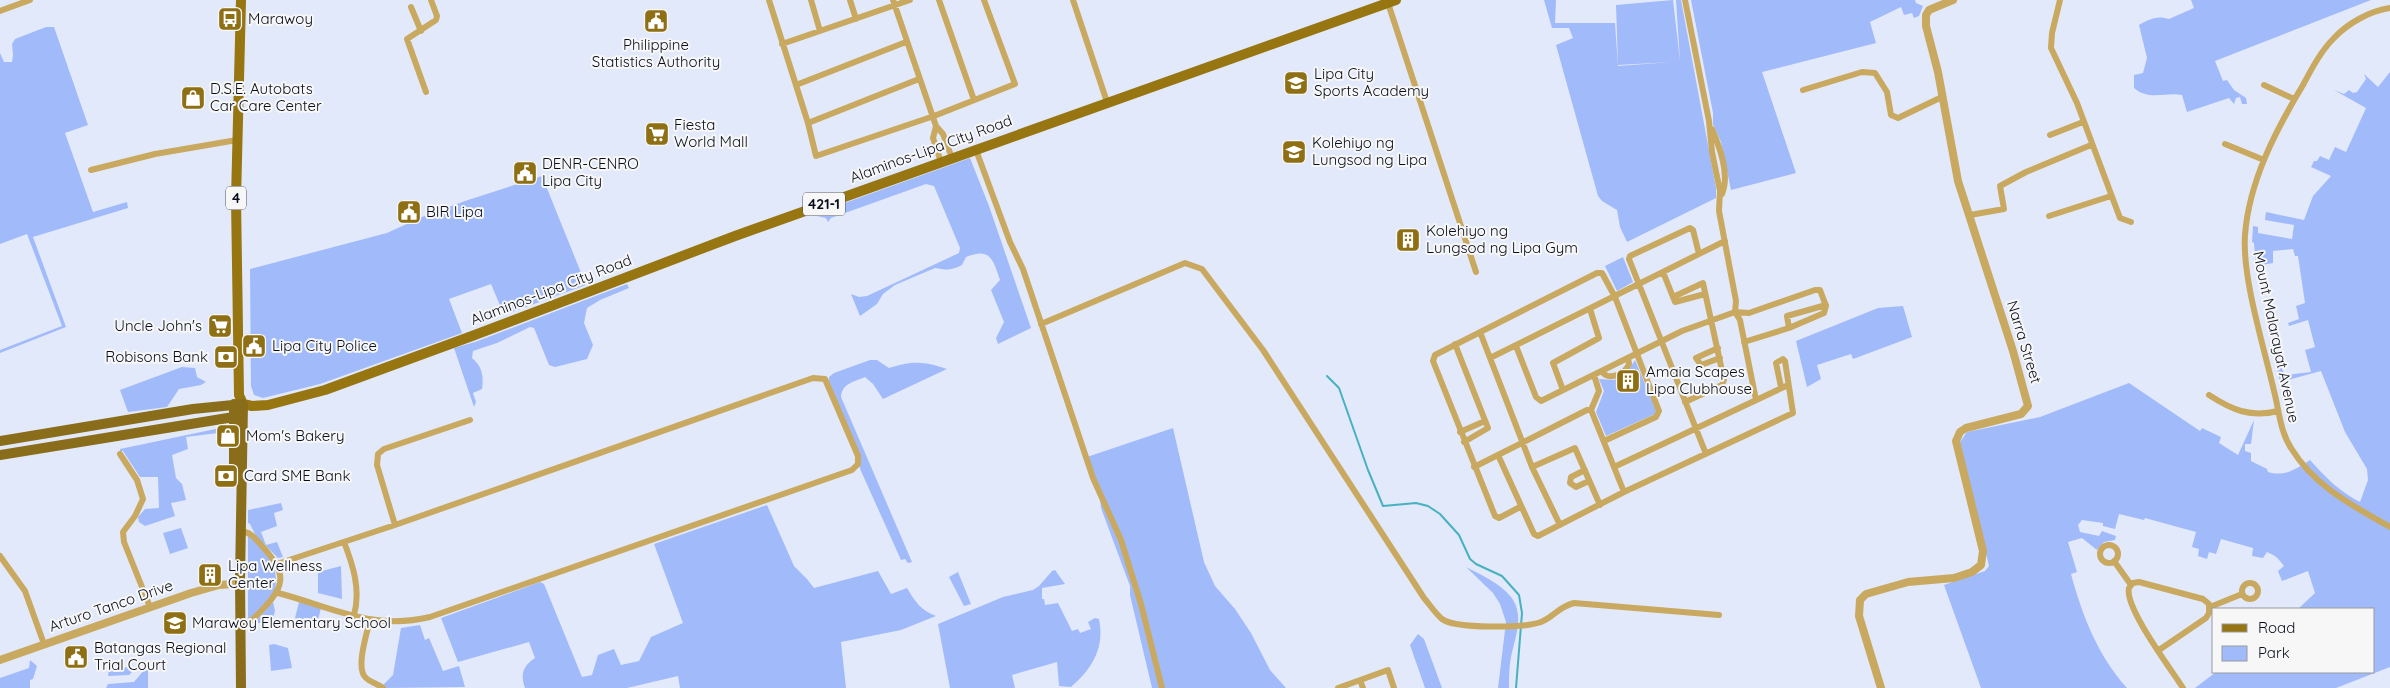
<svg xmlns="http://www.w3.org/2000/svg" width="2390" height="688" viewBox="0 0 2390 688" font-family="Quicksand,sans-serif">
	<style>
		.green { fill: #a1bafa }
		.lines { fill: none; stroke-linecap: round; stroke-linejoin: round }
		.stream { stroke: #47b1bf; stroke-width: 2 }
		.minor { stroke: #c8a95f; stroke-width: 6 }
		.tertiary { stroke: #c8a95f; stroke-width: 8 }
		.primary { stroke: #977511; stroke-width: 10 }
		.trunk { stroke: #8a6d1a; stroke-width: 10 }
		.labels { text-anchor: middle; stroke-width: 4; stroke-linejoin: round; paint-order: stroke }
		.shield { fill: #f7f7f7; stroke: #50535e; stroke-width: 1 }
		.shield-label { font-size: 14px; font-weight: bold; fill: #080d1c }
		.poi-label { font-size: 15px; fill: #080d1c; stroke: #f7f7f7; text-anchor: start }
		.street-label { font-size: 15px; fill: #080d1c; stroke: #f7f7f7 }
	</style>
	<rect width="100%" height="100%" fill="#e2e9fb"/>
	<path class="green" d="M1544,0H1556L1555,23H1615L1618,66L1672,62L1618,65L1616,5L1673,0L1680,61L1676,0H1681L1716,188V198L1627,242L1620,227L1617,210L1602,201L1598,196L1556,45L1573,38L1569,28H1552Z
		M1691,0H1915L1916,3L1923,6L1919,16L1914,18L1912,13L1904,15L1901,7L1870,22L1876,43L1762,72L1796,173L1731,190L1721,142L1713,124V113Z
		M2191,0H2371L2215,61L2223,81L2227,80L2234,90L2246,98L2247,104H2242L2240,97L2236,98L2234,104L2229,98L2187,112L2182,95C2165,92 2149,101 2134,88V75L2143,73L2147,58L2139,25C2149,19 2158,15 2169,19L2194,8Z
		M46,27H54L88,125L65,133L93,212L127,202L128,208L33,237L66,327L0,353V350L62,326L27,234L0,244V53L4,62H12L13,55L12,44L15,39Z
		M2390,72V667L2336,688H2195L2216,672H2374V609H2298L2315,593L2308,571L2282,581L2278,571L2284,566C2278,558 2276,556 2267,552L2263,558L2252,556L2253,548L2221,539L2216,554L2209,552L2207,559L2198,556L2199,549L2192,547L2196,532L2145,518L2144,520L2119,514L2115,529L2103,526V523L2082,520L2078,525L2080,532L2099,536L2102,531L2116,536L2115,540L2104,542L2097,550L2082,538L2068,542L2077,572L2071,574C2082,615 2098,656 2127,688H1981L1944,585L1985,571L1989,566L1960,442L1967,432L2040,417L2129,383L2200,431L2202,428L2221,437L2219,443L2238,455L2254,420L2251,444H2245V451L2251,453V461L2267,469L2268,472C2285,477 2296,469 2310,460C2325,477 2340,492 2360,502L2368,480L2367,469L2345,432L2321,371L2280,382L2277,368L2281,367L2285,375L2311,372L2305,350L2315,347L2308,320L2289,326L2288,323L2299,319L2296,306L2305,303L2298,256H2295L2293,249L2273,251V263L2256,266L2254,243L2252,242L2253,226L2258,227V233L2292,239L2294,225L2265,220L2266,212L2304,220L2313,196L2331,176L2311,167L2314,161H2317L2320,156L2329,160L2335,147L2346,152L2366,108L2334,90L2344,94L2349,90L2353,93L2357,92L2366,79L2364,74L2378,87Z
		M970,158L989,206L1031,328L998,344L996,338L1004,322L991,290L1000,280C993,259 990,247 966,257L962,265C950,271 946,270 935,268L895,285L883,294L877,304L860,316L851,294L859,297L867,296L959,253L960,248L934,186L926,184L831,218L828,222L826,218L817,216V213Z
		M542,176L586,285L504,315L491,284L449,299L462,333L320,384L263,398L254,395L251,386L250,269L387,233L422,217L465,201Z
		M1623,257L1633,282L1617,291L1605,266Z
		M627,284L629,288L600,300L587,308L584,323L593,345L587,359L555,367L549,365L534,328L530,327L497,343L473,351L472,358C482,366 484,376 482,389L473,393L476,402L474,407L454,348L475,342Z
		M1903,306L1912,337L1853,359L1851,354L1817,365L1821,379L1807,387L1796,341L1878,308Z
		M870,360H877L889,368C913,361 922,361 947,369L883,399L873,384L865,377C854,382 842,383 841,397L912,562L908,563L905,559L901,560L861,471L829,381V377L834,373Z
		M1635,360L1656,410L1655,414L1606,436L1596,412L1604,391L1599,379L1614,380L1626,374Z
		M182,367L195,368L197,377L206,382L201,385L179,389L167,407L128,412L120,390Z
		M225,427L226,432L186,437L188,449L172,455L176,478L182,484L186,500L171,503L175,516L145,526L139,522L138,517L145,509L159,508L158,477H140L123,451L120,452V449Z
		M1173,428L1204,562L1215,586L1235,609L1251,633L1270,670L1286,688H1152L1130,595V586L1101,508L1099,488L1087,457Z
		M281,503L283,510L274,513L277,526L261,532L266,545L277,542L283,557L278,558L256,536L250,524L248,523V510Z
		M767,505L794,566L807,579L814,588L878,571L891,594L907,588C916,603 921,610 936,616L901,630L841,642L846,688H680L678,676L627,688H525C520,674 523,666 535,658L529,642L458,662L441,618L540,582L544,584L582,677L592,675L598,655L614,649L621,665L639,661L651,637L683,623L654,544Z
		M181,528L188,548L170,554L163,533Z
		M248,535C265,549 287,575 270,598C264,606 255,613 248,621Z
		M341,566L342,599L318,593V572Z
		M1466,567C1481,575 1500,583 1511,597C1525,615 1515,637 1511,657C1509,667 1509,678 1509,688H1498L1506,622L1500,604L1493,593Z
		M1055,570L1065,584L1042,588V599H1044L1045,605L1058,603L1072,631L1078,629L1080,633L1091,629L1088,622L1095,618L1099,619C1105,648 1092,669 1071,687L1059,686L1057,662L1012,675L1015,688H950L938,624L1003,597L1033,590L1039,586L1052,571Z
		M958,572L971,604L964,606L949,577Z
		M273,602L275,611L272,621L267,623H254Z
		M299,602L321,608L317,624L295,618Z
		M420,625L425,640L429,638L443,671L459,666L465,687L385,688L383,685L393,675L401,628Z
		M1418,634L1424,639L1442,688H1425L1410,645Z
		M274,644L288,648L292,668L271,671L269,645Z
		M30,660L37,666L33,679L30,680V688H0V678L29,668Z
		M109,668L136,667V668L129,675L108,676Z
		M145,669L148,670V688H106L108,684L134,682Z"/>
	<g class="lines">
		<path class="stream" d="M1327,376L1339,388L1368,470L1383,506L1416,503L1428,506L1440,514L1459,535L1470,559L1476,564L1502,576L1519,595L1522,613L1516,688"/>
		<path class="minor" d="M769,0L808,123L816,156L934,116L1015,84L984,0
			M811,0L820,31
			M850,0L856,19
			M893,0L936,126L943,134L952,158
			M939,0L974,100
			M1073,0L1107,102
			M1685,0L1709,121L1712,152L1720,191L1719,211L1736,301L1735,312L1740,320L1756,400
			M2060,0L2052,33L2051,48L2077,103L2120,218L2131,222
			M1388,3L1476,272
			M411,7L421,31
			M2390,8C2370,11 2348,23 2334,38C2321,51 2312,68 2303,85C2276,130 2249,181 2245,235C2242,278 2264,347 2274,391C2279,410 2280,431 2291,448C2314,486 2353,506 2390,527
			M0,11L30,0
			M782,44L910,0
			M796,85L906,42
			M2264,85L2294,99
			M1803,90L1862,72L1875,73L1887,92L1891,115L1898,118L1942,97
			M426,92L407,39L436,20L437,16L431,0
			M808,123L919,79
			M936,126L933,138L941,162
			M1712,129C1720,148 1730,175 1722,194
			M2050,135L2083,122
			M2225,144L2264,160
			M976,150L1010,242L1023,269L1093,478L1121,540L1141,604L1162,688
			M91,170L155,154L237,140
			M1970,215L2004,209L2000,186L2026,172L2091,145
			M2049,216L2111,196
			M1699,254L1693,230L1690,228L1630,256L1629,259L1706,454
			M1663,272L1675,302L1705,294
			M1673,297L1703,283L1724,380L1722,385L1685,402
			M1041,324L1185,263L1202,269L1263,350L1424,598C1430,605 1435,613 1442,619C1455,629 1525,628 1541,622C1554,617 1558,607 1574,603L1719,615
			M1789,328L1787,316L1826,305
			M1480,332L1532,467L1560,525
			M1455,344L1488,428L1464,442
			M1516,346L1536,397L1541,401L1682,331L1735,312L1749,313L1815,290H1820L1826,306L1824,313L1789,328L1744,342
			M1718,348L1696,358L1701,365L1720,358
			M1490,358L1725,241
			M1602,372C1609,381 1625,374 1629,364L1628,358
			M1563,390L1553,363L1599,338L1590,309
			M2209,395C2232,410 2251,418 2278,411
			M1591,410L1624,492
			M1460,432L1485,421
			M120,454L137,480L143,499L135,516L123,532L124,542L150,607
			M1498,455L1534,534L1538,536L1624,492L1793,413L1785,361L1783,359L1776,363L1781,387
			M1474,467L1587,410H1591L1599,391L1594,375
			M1532,467L1575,448L1600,505
			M1614,467L1786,386
			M1585,470L1571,477L1570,483L1576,487L1589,481
			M1520,507L1499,518L1495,516L1433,361L1435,355L1597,273H1602L1615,297L1659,411L1656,417L1604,441
			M395,525L377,465L378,454L384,449L470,420
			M344,542C353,565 361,590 354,615
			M2100 554a9 9 0 1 1 18 0a9 9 0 1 1-18 0Z
			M0,556L25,591L44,644
			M2114,561L2131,585
			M277,564L395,525L813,378L825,379L858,456V464L852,470L430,617C372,631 332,607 278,593
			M2242 591a8 8 0 1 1 16 0a8 8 0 1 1-16 0Z
			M2210,607L2242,594
			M370,620C367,633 355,669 366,678C370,682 378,684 383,688
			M240,625C250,624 255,617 262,610C287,585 286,572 262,546C255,538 251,532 240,531
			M2159,650L2206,618L2209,613V604L2203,599L2139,582L2133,583L2129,588C2124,607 2171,669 2183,688
			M1360,680L1363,688
			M1338,688L1388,670L1394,688"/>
		<path class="tertiary" d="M0,660L191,593L219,585L233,584
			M1881,688L1859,616L1860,600L1866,594L1908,582L1954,578L1972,572L1981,565L1983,551L1956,441L1960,432L1966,428L2021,414L2028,406L2013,351L1958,181L1938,72L1926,26V15L1929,10L1953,0"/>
		<path class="primary" d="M241,0L236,199L239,395L243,404L252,406L268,405L325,390L472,336L735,236L1396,0"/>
		<path class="trunk" d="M0,441L193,409L243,404L240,579L241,688
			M0,455L240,416
			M234,468V404"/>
	</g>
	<defs>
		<symbol id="bus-square" viewBox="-11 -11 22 22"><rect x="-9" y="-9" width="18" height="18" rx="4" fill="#8e6f13" stroke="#f7f7f7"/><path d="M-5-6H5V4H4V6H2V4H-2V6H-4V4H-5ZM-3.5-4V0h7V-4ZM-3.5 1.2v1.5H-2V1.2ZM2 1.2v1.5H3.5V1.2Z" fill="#fff"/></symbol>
		<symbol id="civic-square" viewBox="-11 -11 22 22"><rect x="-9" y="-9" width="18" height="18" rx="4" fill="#8e6f13" stroke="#f7f7f7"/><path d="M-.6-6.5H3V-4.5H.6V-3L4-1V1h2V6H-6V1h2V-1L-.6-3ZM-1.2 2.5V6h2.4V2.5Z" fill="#fff"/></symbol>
		<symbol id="school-square" viewBox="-11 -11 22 22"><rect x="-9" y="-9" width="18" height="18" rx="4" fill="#8e6f13" stroke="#f7f7f7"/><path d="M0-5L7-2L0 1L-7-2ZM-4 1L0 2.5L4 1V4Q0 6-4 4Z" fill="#fff"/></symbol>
		<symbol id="shop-square" viewBox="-11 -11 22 22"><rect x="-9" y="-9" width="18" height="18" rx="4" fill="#8e6f13" stroke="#f7f7f7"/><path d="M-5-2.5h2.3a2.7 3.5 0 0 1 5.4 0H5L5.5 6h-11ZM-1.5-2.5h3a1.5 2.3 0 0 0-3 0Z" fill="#fff"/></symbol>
		<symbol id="supermarket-square" viewBox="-11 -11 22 22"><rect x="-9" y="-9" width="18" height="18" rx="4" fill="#8e6f13" stroke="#f7f7f7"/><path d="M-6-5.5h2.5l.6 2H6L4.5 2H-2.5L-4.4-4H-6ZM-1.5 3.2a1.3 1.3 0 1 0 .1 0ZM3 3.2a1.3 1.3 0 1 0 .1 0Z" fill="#fff"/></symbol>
		<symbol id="university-square" viewBox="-11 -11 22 22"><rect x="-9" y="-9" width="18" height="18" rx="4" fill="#8e6f13" stroke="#f7f7f7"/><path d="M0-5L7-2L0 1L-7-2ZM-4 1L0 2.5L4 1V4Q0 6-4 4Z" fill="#fff"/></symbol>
		<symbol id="building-square" viewBox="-11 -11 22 22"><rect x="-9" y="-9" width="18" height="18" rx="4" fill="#8e6f13" stroke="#f7f7f7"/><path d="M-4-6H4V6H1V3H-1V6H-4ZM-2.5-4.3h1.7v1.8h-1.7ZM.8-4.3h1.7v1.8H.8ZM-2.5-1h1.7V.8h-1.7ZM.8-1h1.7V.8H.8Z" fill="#fff"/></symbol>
		<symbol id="bank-square" viewBox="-11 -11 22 22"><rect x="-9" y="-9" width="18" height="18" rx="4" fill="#8e6f13" stroke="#f7f7f7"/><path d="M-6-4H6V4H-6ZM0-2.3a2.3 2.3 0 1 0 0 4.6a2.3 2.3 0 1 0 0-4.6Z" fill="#fff"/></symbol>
	</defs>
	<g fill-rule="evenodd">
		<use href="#bus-square" x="216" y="5" width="28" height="28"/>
		<use href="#civic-square" x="642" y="7" width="28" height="28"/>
		<use href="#school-square" x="1282" y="69" width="28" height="28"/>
		<use href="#shop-square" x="179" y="84" width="28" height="28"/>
		<use href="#supermarket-square" x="643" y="120" width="28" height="28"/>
		<use href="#university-square" x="1280" y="138" width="28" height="28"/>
		<use href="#civic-square" x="511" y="159" width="28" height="28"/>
		<use href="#civic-square" x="395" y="198" width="28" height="28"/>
		<use href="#building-square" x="1394" y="226" width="28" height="28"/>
		<use href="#supermarket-square" x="206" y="312" width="28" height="28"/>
		<use href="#civic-square" x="240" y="332" width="28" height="28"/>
		<use href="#bank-square" x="212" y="343" width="28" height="28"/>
		<use href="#building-square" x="1614" y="367" width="28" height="28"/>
		<use href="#shop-square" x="214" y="422" width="28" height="28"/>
		<use href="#bank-square" x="212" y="462" width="28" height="28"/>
		<use href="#building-square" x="196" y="561" width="28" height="28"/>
		<use href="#school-square" x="161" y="609" width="28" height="28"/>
		<use href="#civic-square" x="62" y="643" width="28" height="28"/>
	</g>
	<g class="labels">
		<g class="shield">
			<rect x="226" y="186.5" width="20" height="23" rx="4"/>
			<rect x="803" y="192.5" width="42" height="23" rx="4"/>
		</g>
		<g class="shield-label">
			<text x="236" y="203">4</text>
			<text x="824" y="209">421-1</text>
		</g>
		<g class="poi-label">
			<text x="248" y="24">Marawoy</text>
			<text x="656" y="50" text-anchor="middle">Philippine<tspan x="656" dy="17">Statistics Authority</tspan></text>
			<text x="1314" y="79">Lipa City<tspan x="1314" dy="17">Sports Academy</tspan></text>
			<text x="210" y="94">D.S.E. Autobats<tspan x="210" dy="17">Car Care Center</tspan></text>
			<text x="674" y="130">Fiesta<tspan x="674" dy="17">World Mall</tspan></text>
			<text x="1312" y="148">Kolehiyo ng<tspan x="1312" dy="17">Lungsod ng Lipa</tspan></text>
			<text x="542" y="169">DENR-CENRO<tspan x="542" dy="17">Lipa City</tspan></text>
			<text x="426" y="217">BIR Lipa</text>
			<text x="1426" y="236">Kolehiyo ng<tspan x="1426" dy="17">Lungsod ng Lipa Gym</tspan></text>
			<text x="202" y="331" text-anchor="end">Uncle John's</text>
			<text x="272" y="351">Lipa City Police</text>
			<text x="208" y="362" text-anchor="end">Robisons Bank</text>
			<text x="1646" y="377">Amaia Scapes<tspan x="1646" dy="17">Lipa Clubhouse</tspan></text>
			<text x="246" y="441">Mom's Bakery</text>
			<text x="244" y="481">Card SME Bank</text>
			<text x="228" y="571">Lipa Wellness<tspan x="228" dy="17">Center</tspan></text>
			<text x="192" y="628">Marawoy Elementary School</text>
			<text x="94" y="653">Batangas Regional<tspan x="94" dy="17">Trial Court</tspan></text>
		</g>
		<g class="street-label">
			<text transform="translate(931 149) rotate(-20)" y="5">Alaminos-Lipa City Road</text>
			<text transform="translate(551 290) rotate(-21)" y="5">Alaminos-Lipa City Road</text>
			<text transform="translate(2276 337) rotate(78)" y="5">Mount Malarayat Avenue</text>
			<text transform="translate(2024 342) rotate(73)" y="5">Narra Street</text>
			<text transform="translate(111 606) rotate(-19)" y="5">Arturo Tanco Drive</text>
		</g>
	</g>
	<rect x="2212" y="608" width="162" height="65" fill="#f7f7f7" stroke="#97999f"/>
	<rect x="2222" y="624" width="25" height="8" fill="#977511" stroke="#97999f"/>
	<text x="2258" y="633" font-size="15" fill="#080d1c">Road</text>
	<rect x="2222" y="646" width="25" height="15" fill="#a1bafa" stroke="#97999f"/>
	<text x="2258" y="658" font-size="15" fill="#080d1c">Park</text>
</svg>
